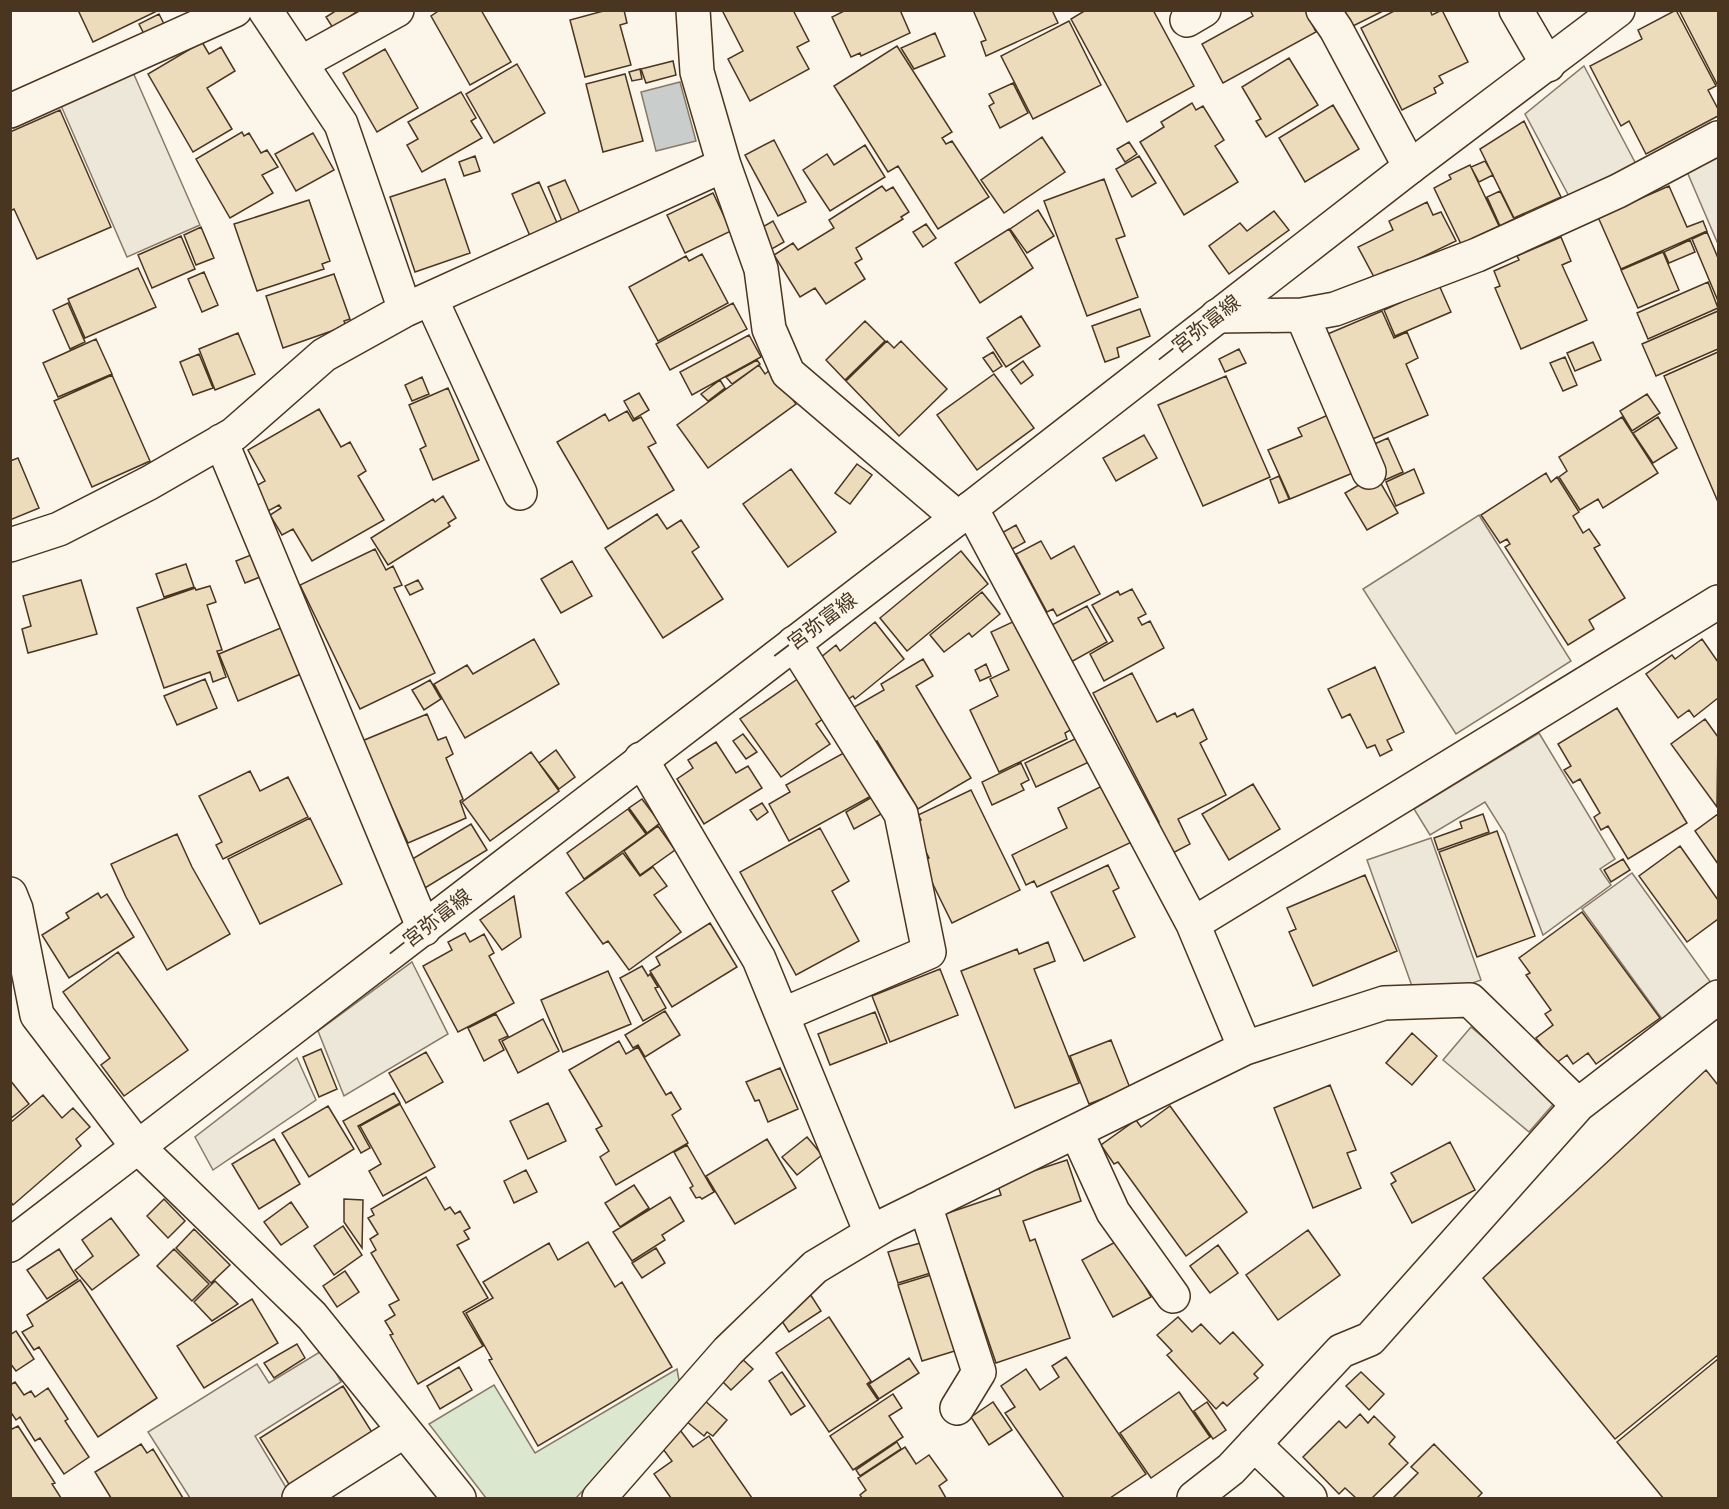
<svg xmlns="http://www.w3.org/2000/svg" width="1729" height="1509" viewBox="0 0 1729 1509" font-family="Lora,'Noto Sans JP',serif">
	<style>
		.green { fill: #dce7d0; stroke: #887966; stroke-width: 1.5 }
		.parking { fill: #ede7d9; stroke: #887966; stroke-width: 1.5 }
		.water { fill: #c9cecd; stroke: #887966; stroke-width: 1.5 }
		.building { fill: #ecdcbc; stroke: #4a3520; stroke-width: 1.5 }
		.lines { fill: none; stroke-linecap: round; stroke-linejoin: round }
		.minor-casing { stroke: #4a3520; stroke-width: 36 }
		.major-casing { stroke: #4a3520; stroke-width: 36 }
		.minor { stroke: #fbf6e9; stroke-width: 33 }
		.major { stroke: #fbf6e9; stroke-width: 33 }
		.labels { text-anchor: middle; stroke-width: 4.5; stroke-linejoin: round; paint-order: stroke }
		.street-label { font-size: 20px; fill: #4a3520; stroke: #fbf6e9 }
	</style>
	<rect width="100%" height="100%" fill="#fbf6e9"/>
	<path class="green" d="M677,1369L680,1386L576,1498H486L429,1424L494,1385L535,1453Z"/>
	<path class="parking" d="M1584,66L1637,166L1571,200L1525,114Z
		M132,70L200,225L127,257L59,101Z
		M1718,148V244L1685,167Z
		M1479,515L1571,661L1456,734L1363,589Z
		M1539,733L1615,859L1600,869L1611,885L1543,935L1505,834L1485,802L1430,835L1414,809Z
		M1431,838L1481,980L1450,991L1413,989L1367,860Z
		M1632,873L1714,987L1665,1023L1582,909Z
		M412,962L448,1034L344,1096L318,1031Z
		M1471,1027L1557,1100L1529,1132L1443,1060Z
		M297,1058L316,1100L213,1170L195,1137Z
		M323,1350L341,1382L255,1436L290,1494L283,1498H190L148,1432L257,1364L269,1383Z"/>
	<path class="water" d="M680,82L696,141L656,151L641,92Z"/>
	<path class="building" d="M78,10H157V11L93,42Z
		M337,10H359L333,28L326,17Z
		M440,10H481L511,62L470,85L431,16Z
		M607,10H624L627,23L620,25L631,65L585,77L570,20Z
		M722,10H793L809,41L797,47L809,69L750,101L728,59L743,51Z
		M846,10H900L910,33L861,56L860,53L851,57L832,17Z
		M973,10H1052L1058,23L986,56L981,42L986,40Z
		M1086,10H1153L1194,86L1127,122L1071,19Z
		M1250,10H1305L1316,32L1223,83L1202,44L1253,16Z
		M1338,10H1385L1347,29Z
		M1396,10H1430L1432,15L1442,10L1468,62L1439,76L1443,83L1434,88L1436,93L1402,110L1361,28Z
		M1676,10L1716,86L1708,90L1718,109V116L1646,154L1629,121L1621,126L1590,66L1642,39L1638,30Z
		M1679,10H1718V83L1717,84Z
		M159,14L165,26L145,36L139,24Z
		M1069,21L1101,85L1033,119L1001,56Z
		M935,33L945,56L914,69L901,48Z
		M202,42L209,54L221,47L235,71L207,88L232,129L193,152L148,74Z
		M897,46L952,132L942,138L946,144L952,141L989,197L938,229L898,166L888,172L834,86Z
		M385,49L418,108L377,132L343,73Z
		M1289,58L1318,105L1266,137L1256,121L1261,119L1242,87Z
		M673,61L676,75L646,83L641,69Z
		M517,64L545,113L494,143L466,94Z
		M640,69L642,79L632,81L629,72Z
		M625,74L643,141L603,152L586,84Z
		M1013,83L1028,113L1000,128L989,106L994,103L989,94Z
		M461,92L476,118L471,121L482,138L422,172L407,145L418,139L408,122Z
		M1192,103L1196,110L1203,106L1224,140L1215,146L1238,182L1184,215L1140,142L1164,127L1161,122Z
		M1333,105L1359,149L1305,182L1279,138Z
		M60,110L111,227L37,259L14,209L10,211V132Z
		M1524,121L1561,197L1514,218L1480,149Z
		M242,132L244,136L249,133L261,153L267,150L278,167L262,175L273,193L230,218L196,159Z
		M313,133L334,170L296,191L275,154Z
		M1042,137L1065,172L1004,213L981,180Z
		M774,140L806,202L778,216L745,155Z
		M1129,142L1137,154L1125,162L1117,149Z
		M865,145L885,177L830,211L803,170L827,154L834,165Z
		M475,156L480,171L464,176L459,162Z
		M1139,156L1156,183L1132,197L1116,169Z
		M1485,161L1493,175L1479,182L1471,167Z
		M1470,165L1499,226L1461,244L1434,188L1451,179L1449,175Z
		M445,179L470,253L415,272L390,197Z
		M1104,179L1125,236L1116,239L1138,297L1087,316L1044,201Z
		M565,180L580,213L562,221L548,187Z
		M539,182L558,225L530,236L512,194Z
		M882,186L886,191L893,187L909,212L901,217L903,219L856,248L862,259L855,263L865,279L826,304L815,288L800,297L774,255L793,243L798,250L834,228L829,220Z
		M1669,186L1687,227L1703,221L1707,231L1621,269L1598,217Z
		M1500,191L1514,219L1500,226L1487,197Z
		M713,193L731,231L685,253L667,215Z
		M309,200L330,261L322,264L324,269L257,291L234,224Z
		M1427,202L1433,215L1441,212L1456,241L1389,273L1388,270L1374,277L1358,247L1393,230L1389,221Z
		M1038,210L1054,236L1027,253L1010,229Z
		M1274,211L1289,230L1229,274L1209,246L1240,223L1247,231Z
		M773,221L784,242L770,250L759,229Z
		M926,224L936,238L923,247L913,232Z
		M201,227L214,258L196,265L184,235Z
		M1009,229L1033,268L980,303L955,263Z
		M1707,232L1718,258V301L1692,239Z
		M181,236L195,269L152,288L138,255Z
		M1561,237L1571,261L1562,265L1587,320L1521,349L1495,288L1500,286L1494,271L1519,260L1517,256Z
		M1690,240L1695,252L1669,263L1664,252Z
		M1663,252L1679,290L1638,308L1621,270Z
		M702,254L728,303L658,341L629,287L686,256L689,261Z
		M138,268L156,307L85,338L68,299Z
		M204,272L218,305L202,312L188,279Z
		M334,274L350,319L344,321L346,326L283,348L266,296Z
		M1708,282L1718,308L1648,339L1637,313Z
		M1439,285L1451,312L1395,336L1384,310Z
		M68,303L85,342L70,349L53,310Z
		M733,303L747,329L670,370L656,344Z
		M1140,309L1150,336L1117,348L1119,357L1105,362L1092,326Z
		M1382,311L1394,338L1407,332L1418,358L1406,364L1428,415L1368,441L1323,336Z
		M1718,311V349L1656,376L1642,344Z
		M1021,316L1040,346L1006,367L987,338Z
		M865,321L885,341L845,380L826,360Z
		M238,333L255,374L215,390L199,349Z
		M749,335L761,357L692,395L680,372Z
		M96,339L112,374L58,397L43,363Z
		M887,341L894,348L901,341L947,389L899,436L846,381Z
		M1593,342L1601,360L1575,371L1567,353Z
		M1239,349L1246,363L1225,372L1219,359Z
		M993,352L1002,366L993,372L983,358Z
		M1718,352V502L1664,376Z
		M199,354L213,388L193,395L180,362Z
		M1565,357L1577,385L1563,391L1550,363Z
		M757,360L760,364L732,384L726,377Z
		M1023,361L1033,375L1021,384L1011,370Z
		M759,365L765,374L771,369L796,404L708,468L677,425Z
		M994,374L1034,428L977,470L937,415Z
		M112,375L150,461L92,487L54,401Z
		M1226,376L1270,477L1203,506L1158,405Z
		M422,377L429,394L412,401L405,385Z
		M720,380L725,388L708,401L701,394Z
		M448,388L479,460L433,480L420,449L426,446L409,405Z
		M639,393L649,410L634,419L624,401Z
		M1647,394L1660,413L1632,431L1620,411Z
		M319,409L341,447L350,442L366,471L358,476L384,520L312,561L293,529L282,535L270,515L281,508L279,505L268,511L254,487L265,481L248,450Z
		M627,411L633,421L641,417L656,443L648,447L674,490L608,529L557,442L605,414L609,421Z
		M1335,412L1360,470L1290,499L1268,450L1302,436L1298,428Z
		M1622,417L1658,473L1603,508L1598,499L1580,510L1559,477L1567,471L1559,457Z
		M1658,417L1677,448L1653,463L1633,433Z
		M1144,435L1157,458L1116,481L1103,458Z
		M1388,438L1403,472L1385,480L1370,446Z
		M18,458L39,508L10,520V461Z
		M857,464L872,475L850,504L835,493Z
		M791,469L836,532L788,567L743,504Z
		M1414,469L1424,493L1396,506L1386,482Z
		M1546,473L1551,482L1557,477L1579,512L1573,516L1583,533L1589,529L1600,545L1594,548L1625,598L1589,620L1594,629L1568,645L1505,547L1510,544L1507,539L1500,543L1481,515Z
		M1376,475L1398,513L1367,530L1345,493Z
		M1279,476L1289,499L1279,503L1270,480Z
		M443,496L456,518L448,523L450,526L388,565L371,538L433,499L435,502Z
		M657,514L667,529L681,520L699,547L692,552L723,599L663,638L605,548Z
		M1016,525L1025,542L1007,552L998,535Z
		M1041,541L1051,559L1074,546L1100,594L1057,616L1053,609L1047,612L1016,554Z
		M375,549L386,570L393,566L402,585L394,588L435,673L360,709L300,585Z
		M961,551L988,584L907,651L880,618Z
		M256,553L265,575L245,583L236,561Z
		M572,561L592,596L561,613L541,579Z
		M186,564L194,587L164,597L156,574Z
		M81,580L97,634L28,653L22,629L31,626L23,596Z
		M418,580L423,589L410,595L405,586Z
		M210,586L216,602L207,605L222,650L217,651L226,677L213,682L210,672L164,688L137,608L195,588L196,590Z
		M1132,589L1146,614L1138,618L1142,625L1150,621L1164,648L1104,681L1090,654L1113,641L1092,605L1118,591L1120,595Z
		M982,592L1000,614L972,637L969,633L944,652L930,635Z
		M1087,606L1107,642L1071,662L1050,626Z
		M1019,619L1072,729L1065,733L1067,739L999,772L970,710L998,696L990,679L1009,670L991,632Z
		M875,622L904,659L855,699L853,696L847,700L820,658L836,645L840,651Z
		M283,627L303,673L238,701L219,654Z
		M534,639L559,684L465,738L434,684L467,665L473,674Z
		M1702,639L1718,662V698L1694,717L1689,710L1678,718L1646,674L1672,655L1675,659Z
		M923,659L933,676L916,686L971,778L918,809L877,741L870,744L849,710L884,690L881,684Z
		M986,664L991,676L980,681L975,670Z
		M1375,667L1404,732L1387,740L1392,750L1380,756L1375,745L1367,748L1350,714L1342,718L1328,689Z
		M1132,673L1157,722L1175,713L1177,717L1193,709L1207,739L1200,743L1226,795L1178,819L1190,844L1169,855L1153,824L1159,822L1093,693Z
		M799,678L827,716L816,724L830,744L781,777L740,719Z
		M205,679L217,708L177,725L164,696Z
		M430,680L441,699L424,710L412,690Z
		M1617,708L1687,823L1628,859L1608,826L1601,830L1594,817L1600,813L1580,779L1573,783L1564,770L1571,766L1558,744Z
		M427,714L438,740L446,737L453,754L446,758L463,799L460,801L466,818L408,843L362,741Z
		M1705,719L1718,737L1717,807L1671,744Z
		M743,734L757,752L746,759L733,741Z
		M1081,736L1093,760L1036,787L1025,763Z
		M716,742L736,773L748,766L762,788L704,824L677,779L693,768L688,760Z
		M556,750L575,777L559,789L539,763Z
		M849,750L873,795L789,841L769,804L790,792L786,785Z
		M531,752L559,791L490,841L462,802Z
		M1021,763L1029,780L1021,784L1024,790L992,805L982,782Z
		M250,771L260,791L288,777L308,817L223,859L216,845L222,842L199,796Z
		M1108,783L1136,840L1037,887L1034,881L1026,885L1012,855L1067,828L1058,808Z
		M1253,784L1280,829L1229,860L1202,814Z
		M971,790L1020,890L952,923L922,862L929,858L912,824L921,820L918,815Z
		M874,796L883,813L854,829L846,812Z
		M642,799L660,823L647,833L629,808Z
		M762,803L768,812L757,820L750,810Z
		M628,809L646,834L584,879L567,853Z
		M1483,814L1489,832L1438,850L1434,838L1462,828L1460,822Z
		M1718,814V864L1695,831Z
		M310,818L342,884L260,924L228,859Z
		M471,824L487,850L425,888L409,861Z
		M658,826L675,850L640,875L624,851Z
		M820,828L849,881L832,891L859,941L796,975L740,872Z
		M1497,831L1535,936L1477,957L1439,852Z
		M177,834L192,867L230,934L167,970L126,897L111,864Z
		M1680,846L1718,900V919L1687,942L1639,876Z
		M623,853L640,876L653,867L667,886L654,895L681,932L629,970L608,941L603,944L566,893Z
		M1623,859L1630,870L1611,882L1604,870Z
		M1108,865L1119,888L1113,891L1135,937L1084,961L1051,892Z
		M1365,875L1397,951L1313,986L1289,932L1296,929L1287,908Z
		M98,893L101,898L107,894L134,937L69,978L42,935L69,918L66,913Z
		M514,896L521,937L502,950L480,920Z
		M1582,912L1660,1018L1596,1064L1588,1053L1573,1064L1567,1055L1555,1064L1536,1038L1553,1025L1545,1014L1551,1010L1526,975L1530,973L1519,958Z
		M710,923L737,967L672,1007L650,971L660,965L656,957Z
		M465,933L470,942L484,934L494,953L489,956L514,1003L458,1032L423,966L452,950L448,942Z
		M1048,942L1055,961L1034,969L1079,1083L1015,1108L961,971L1017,949L1019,954Z
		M118,952L188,1050L124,1096L101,1065L110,1058L63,992Z
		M642,966L648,976L650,974L658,987L655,988L666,1008L643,1021L620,978Z
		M940,969L958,1015L890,1042L872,996Z
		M608,971L631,1024L563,1052L541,1000Z
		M665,1011L680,1035L645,1057L638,1045L633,1048L625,1035Z
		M875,1012L887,1043L830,1065L818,1034Z
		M496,1014L508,1036L499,1040L504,1050L484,1061L468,1028Z
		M543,1019L559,1051L518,1073L502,1041Z
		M1412,1033L1437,1056L1412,1085L1386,1063Z
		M1111,1040L1130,1088L1089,1104L1070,1056Z
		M619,1041L626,1054L638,1047L666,1095L671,1092L681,1109L672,1115L688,1143L616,1185L600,1157L609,1151L596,1129L602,1126L569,1070Z
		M321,1049L337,1089L319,1097L303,1057Z
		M426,1052L443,1082L406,1103L389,1073Z
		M780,1068L798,1109L768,1122L759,1100L755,1101L746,1082Z
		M1706,1070L1718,1085V1355L1615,1439L1483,1278Z
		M10,1080L29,1104L10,1119Z
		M1330,1085L1356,1150L1347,1153L1361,1188L1313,1208L1274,1108Z
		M394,1093L400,1103L358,1126L370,1148L361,1153L343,1121Z
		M43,1095L62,1118L73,1108L90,1127L76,1139L81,1146L13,1205L10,1201V1123Z
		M548,1103L566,1141L528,1159L510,1121Z
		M400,1104L435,1167L383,1196L369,1171L381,1164L360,1126Z
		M328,1106L354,1149L309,1177L282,1133Z
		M1170,1106L1247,1212L1186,1256L1118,1162L1114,1164L1101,1145L1136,1120L1141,1127Z
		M807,1137L822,1155L797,1175L782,1157Z
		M274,1139L300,1184L259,1209L232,1164Z
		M767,1139L796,1188L735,1224L706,1176Z
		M1450,1142L1475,1190L1412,1223L1391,1184L1396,1181L1391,1173Z
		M687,1145L714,1192L702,1199L700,1197L696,1198L690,1188L693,1186L674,1152Z
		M1067,1160L1081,1201L1023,1221L1030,1241L1035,1239L1070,1338L996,1363L945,1214L1001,1195L997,1183Z
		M526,1170L537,1192L514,1203L504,1181Z
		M426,1177L445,1210L450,1207L455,1214L460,1211L470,1228L464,1231L469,1239L457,1245L488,1298L463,1312L483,1346L418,1384L390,1335L393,1334L385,1321L395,1315L389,1305L399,1300L371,1253L376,1250L370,1239L378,1234L368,1218L374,1215L371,1209Z
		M634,1185L649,1208L620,1227L605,1203Z
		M670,1197L684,1221L662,1235L665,1240L632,1261L613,1232Z
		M164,1199L185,1221L168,1238L147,1216Z
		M344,1199L363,1200L362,1248L344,1222Z
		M291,1202L308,1227L281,1245L264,1222Z
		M111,1218L139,1255L92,1290L75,1270L93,1256L82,1240Z
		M343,1226L362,1255L334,1275L314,1246Z
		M194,1229L230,1265L211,1283L176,1248Z
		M1308,1230L1340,1275L1278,1320L1246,1275Z
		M1119,1240L1151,1297L1113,1317L1082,1260Z
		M588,1242L615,1287L622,1282L672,1367L538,1446L489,1360L492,1359L466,1313L493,1298L483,1282L549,1243L558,1260Z
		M924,1242L934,1272L898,1283L888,1252Z
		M1218,1245L1238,1273L1210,1293L1190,1266Z
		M656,1248L665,1263L642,1278L632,1263Z
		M59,1249L78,1279L47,1299L27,1270Z
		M174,1249L209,1284L192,1301L157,1266Z
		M345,1271L359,1292L337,1307L323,1286Z
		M934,1274L958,1350L922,1361L898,1285Z
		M80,1280L157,1398L98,1437L39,1347L34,1350L22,1332L33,1326L27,1315Z
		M215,1281L238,1304L212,1321L194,1302Z
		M810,1294L821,1311L789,1332L778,1315Z
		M252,1299L278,1343L204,1388L177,1346Z
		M829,1317L871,1381L867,1384L878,1400L829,1432L776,1353Z
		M1178,1317L1192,1332L1201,1324L1220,1344L1233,1332L1263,1365L1254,1374L1258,1378L1227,1406L1223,1402L1216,1409L1167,1355L1172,1351L1157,1335Z
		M16,1331L34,1359L16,1371L10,1363V1335Z
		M297,1344L305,1358L274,1378L264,1363Z
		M740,1357L753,1369L731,1390L719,1378Z
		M1066,1357L1146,1474L1110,1498H1064L1005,1413L1015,1407L1001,1386L1026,1369L1040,1390L1059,1377L1052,1366Z
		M909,1358L919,1373L879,1399L869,1384Z
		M1718,1359V1498H1663L1617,1442Z
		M459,1367L472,1390L440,1409L427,1386Z
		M782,1372L805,1406L791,1415L769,1381Z
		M1361,1372L1384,1394L1369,1410L1346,1386Z
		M15,1382L24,1395L31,1391L35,1397L48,1388L68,1419L65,1421L89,1457L64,1474L40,1438L35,1441L20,1417L16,1420L10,1411V1385Z
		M343,1386L373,1434L290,1486L260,1438Z
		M1179,1392L1210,1437L1151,1478L1120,1433Z
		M893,1394L902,1408L889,1416L903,1437L853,1470L830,1436Z
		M704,1400L727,1420L713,1436L707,1432L704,1436L686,1421Z
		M993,1402L1012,1430L989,1445L971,1417Z
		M1207,1402L1226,1430L1213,1439L1194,1411Z
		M1360,1414L1368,1423L1374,1416L1395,1437L1389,1444L1408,1463L1372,1498H1356L1345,1488L1339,1494L1303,1457L1339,1421L1346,1428Z
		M18,1426L55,1483L52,1484L61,1498H10V1430Z
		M680,1430L693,1447L709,1436L752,1498H671L654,1474L672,1461L660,1445Z
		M897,1442L901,1449L860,1476L856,1470Z
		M141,1444L147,1453L153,1449L183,1498H111L95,1472Z
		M1434,1444L1482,1493L1477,1498H1393L1418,1473L1411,1467Z
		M905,1447L916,1464L929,1455L947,1480L939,1486L946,1498H862L860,1495L866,1490L858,1478Z"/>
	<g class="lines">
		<defs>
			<path id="minor" d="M265,10L341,124L405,310
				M693,10L697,72L724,165L761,269L769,329L788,373L958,518
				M1323,10L1336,29L1410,167
				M1516,10L1548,65
				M1187,20L1204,10
				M301,63L397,10
				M10,111L235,10
				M431,299L520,493
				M1302,315L1369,472
				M1217,316L1302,315L1335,309L1477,255L1618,191L1718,138
				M221,441L424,929
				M971,508L1193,924L1245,1048
				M10,545L59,529L149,483L234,434L324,355L405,310L724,165
				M641,759L759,959L871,1233
				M10,894L16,909L37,1015L137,1146L312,1316L459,1498
				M1193,924L1718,602
				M782,1015L929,952L901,814L794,643
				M1076,1131L1113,1212L1173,1296
				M925,1205L979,1372L957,1408
				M1254,1444L1310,1498
				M299,1498L404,1431
				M599,1498L728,1351L815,1267L885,1225L1245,1048L1384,1003L1470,1000L1578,1105
				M1194,1498L1231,1469L1341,1351L1370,1339L1578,1105L1718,997"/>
			<path id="major" d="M10,1245L971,508L1410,167L1618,10"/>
		</defs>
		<use href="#minor" class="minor-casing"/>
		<use href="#major" class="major-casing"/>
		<use href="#minor" class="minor"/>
		<use href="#major" class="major"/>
	</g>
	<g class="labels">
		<g class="street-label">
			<text transform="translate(1198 330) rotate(-38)" y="7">一宮弥富線</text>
			<text transform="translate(814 627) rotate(-37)" y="7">一宮弥富線</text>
			<text transform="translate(429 924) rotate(-38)" y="7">一宮弥富線</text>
		</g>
	</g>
	<rect width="1729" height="1509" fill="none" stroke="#4a3520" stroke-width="24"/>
</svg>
